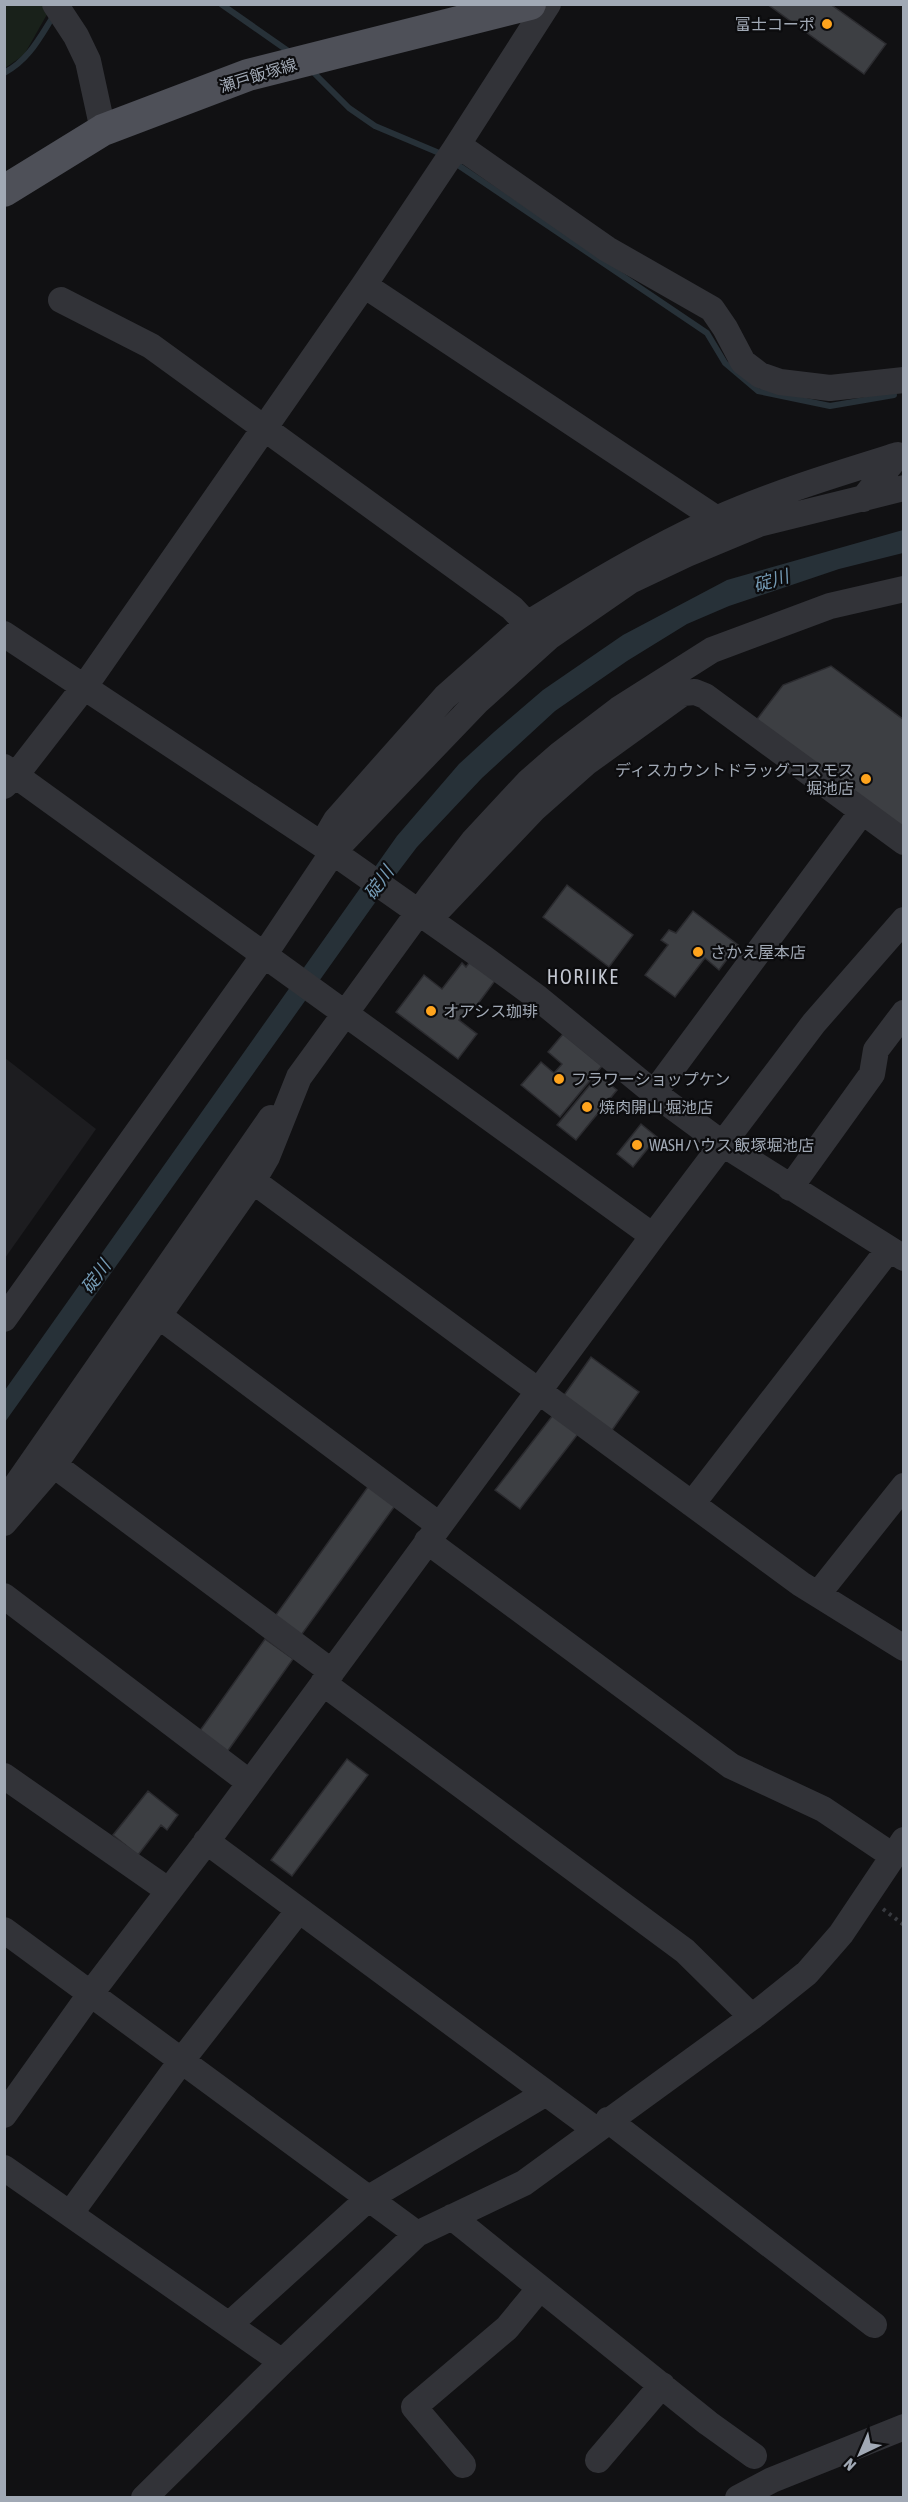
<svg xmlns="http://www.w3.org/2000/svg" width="908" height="2502" viewBox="0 0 908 2502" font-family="'Asap Condensed','Noto Sans JP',sans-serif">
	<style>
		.built { fill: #1d1d20 }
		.green { fill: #19211a }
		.water { fill: #273138 }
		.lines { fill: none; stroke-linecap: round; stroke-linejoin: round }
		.stream { stroke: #273138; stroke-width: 6 }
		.building { fill: #3d3f43; stroke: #2b2b2f; stroke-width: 1.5 }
		.path { stroke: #383a3f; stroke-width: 4; stroke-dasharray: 3 4.5; stroke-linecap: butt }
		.minor { stroke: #323338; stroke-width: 26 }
		.major { stroke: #4e5058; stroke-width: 32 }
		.poi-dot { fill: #ffa41d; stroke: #0c0c0e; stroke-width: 2 }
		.labels { text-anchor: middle; stroke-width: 4.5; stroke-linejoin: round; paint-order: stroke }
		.poi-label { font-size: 16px; fill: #a1a9b5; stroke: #0c0c0e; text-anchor: start }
		.street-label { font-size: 16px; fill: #a1a9b5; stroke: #0c0c0e }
		.water-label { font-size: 18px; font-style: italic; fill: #749ab4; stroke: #0c0c0e }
		.quarter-label { font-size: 20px; letter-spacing: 1.5px; fill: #c3c7d1; stroke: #0c0c0e }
	</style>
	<rect width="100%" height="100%" fill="#111113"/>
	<path class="built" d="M5,1058L96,1129L5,1258Z"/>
	<path class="green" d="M5,5H47L50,9L24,55L5,68Z"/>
	<path class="water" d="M903,530V553L839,569L729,606L687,624L627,661L555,711L482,778L417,847L379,897L5,1422V1390L397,836L459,764L494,732L543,690L623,635L727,580Z"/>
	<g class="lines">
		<path class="stream" d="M221,4L291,53
			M311,70L349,108L375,126L444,155
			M4,73C29,60 40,37 54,15
			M452,161L707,333L725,363L758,391L830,406L894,395"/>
	</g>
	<path class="building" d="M767,4H830L886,44L864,74Z
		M831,666L904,720V835L754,723L783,685Z
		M567,885L633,935L609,967L543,917Z
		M693,911L738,945L719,970L705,958L675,997L645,975L668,945L661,940L669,930L676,933Z
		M472,959L497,978L474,1009L469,1006L459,1020L477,1034L458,1059L396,1012L424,975L442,989L462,963L466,967Z
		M563,1034L602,1066L560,1117L521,1085L541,1062L554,1073L562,1064L548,1052Z
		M598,1075L617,1090L576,1140L557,1125Z
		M641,1124L657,1137L633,1167L617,1154Z
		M591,1357L639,1392L610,1433L562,1398Z
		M553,1415L578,1434L520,1509L495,1490Z
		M370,1484L397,1503L299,1638L273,1619Z
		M265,1639L293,1659L227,1752L199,1732Z
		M347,1759L368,1775L292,1876L271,1860Z
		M148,1791L178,1815L167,1830L161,1825L138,1855L113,1835Z"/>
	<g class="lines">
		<path class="path" d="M883,1909L904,1925"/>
		<path class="minor" d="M55,4L76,36L88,61L103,130
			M458,145L607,249L712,309L725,328L743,362L760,375L780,382L830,388L904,380
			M364,285L717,519
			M61,300L151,346L512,608L527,624L445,697L336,820L322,844
			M527,624C589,586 650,549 716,519C774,493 837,474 898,455L863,499
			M4,634L333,852L485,959L538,998L654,1093L723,1144L904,1258
			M4,767L653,1236
			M4,786L16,775L85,686L364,285L455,149L548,4
			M437,911L534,809L586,763L683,693L695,692L705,696L904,842
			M654,1093L862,812
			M253,1181L801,1584L904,1648
			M790,1188L872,1074L876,1050L904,1013
			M159,1316L439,1525
			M4,1319L264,955L333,852L478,701L549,637L630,581L687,554L759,524L904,488
			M54,1465L332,1672
			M10,1494L271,1118
			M692,1504L889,1249
			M4,1523L54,1465L253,1181L267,1157L299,1077L432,894L474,840L528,782L560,754L619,709L712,650L830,606L904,589
			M427,1541L731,1766L823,1809L893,1856
			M818,1594L904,1486
			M4,1596L250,1783
			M323,1683L685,1951L752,2017
			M4,1776L169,1891
			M206,1841L596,2130
			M4,1930L417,2234
			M4,2115L91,1993L210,1837L653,1236L814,1023L904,920
			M608,2120L874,2325
			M4,2168L282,2362
			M70,2214L182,2060L299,1910
			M452,2217L708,2423L754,2456
			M229,2325L369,2198L546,2093
			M598,2460L662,2385
			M463,2465L414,2407L507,2328L540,2288
			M144,2498L282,2362L417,2234L524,2183L752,2017L807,1973L841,1934L904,1840
			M738,2498L772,2480L904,2427"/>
		<path class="major" d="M4,191L103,130L248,75L530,4"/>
	</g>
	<g class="poi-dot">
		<circle cx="827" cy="24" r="6"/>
		<circle cx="866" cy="779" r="6"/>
		<circle cx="698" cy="952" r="6"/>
		<circle cx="431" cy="1011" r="6"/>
		<circle cx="559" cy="1079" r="6"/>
		<circle cx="587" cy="1107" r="6"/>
		<circle cx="637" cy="1145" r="6"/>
	</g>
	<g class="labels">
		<g class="poi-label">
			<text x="815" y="30" text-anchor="end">富士コーポ</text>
			<text x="854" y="776" text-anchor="end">ディスカウントドラッグコスモス<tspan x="854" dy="18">堀池店</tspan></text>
			<text x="710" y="958">さかえ屋本店</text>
			<text x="443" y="1017">オアシス珈琲</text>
			<text x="571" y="1085">フラワーショップケン</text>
			<text x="599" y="1113">焼肉開山 堀池店</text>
			<text x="649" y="1151">WASHハウス 飯塚堀池店</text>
		</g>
		<g class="street-label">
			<text transform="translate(258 75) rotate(-17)" y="6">瀬戸飯塚線</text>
		</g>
		<g class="water-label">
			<text transform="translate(771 581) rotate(-17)" y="6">碇川</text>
			<text transform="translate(379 883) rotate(-54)" y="6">碇川</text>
			<text transform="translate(96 1277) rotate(-54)" y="6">碇川</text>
		</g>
		<g class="quarter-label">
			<text x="583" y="984">HORIIKE</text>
		</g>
	</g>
	<rect width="908" height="2502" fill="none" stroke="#a1a9b5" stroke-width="12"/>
	<g transform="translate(860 2454) rotate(224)" stroke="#0c0c0e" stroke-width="4.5" paint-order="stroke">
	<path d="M0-4.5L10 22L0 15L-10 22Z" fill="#a1a9b5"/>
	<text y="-9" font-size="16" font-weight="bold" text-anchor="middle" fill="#a1a9b5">N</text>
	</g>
</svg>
